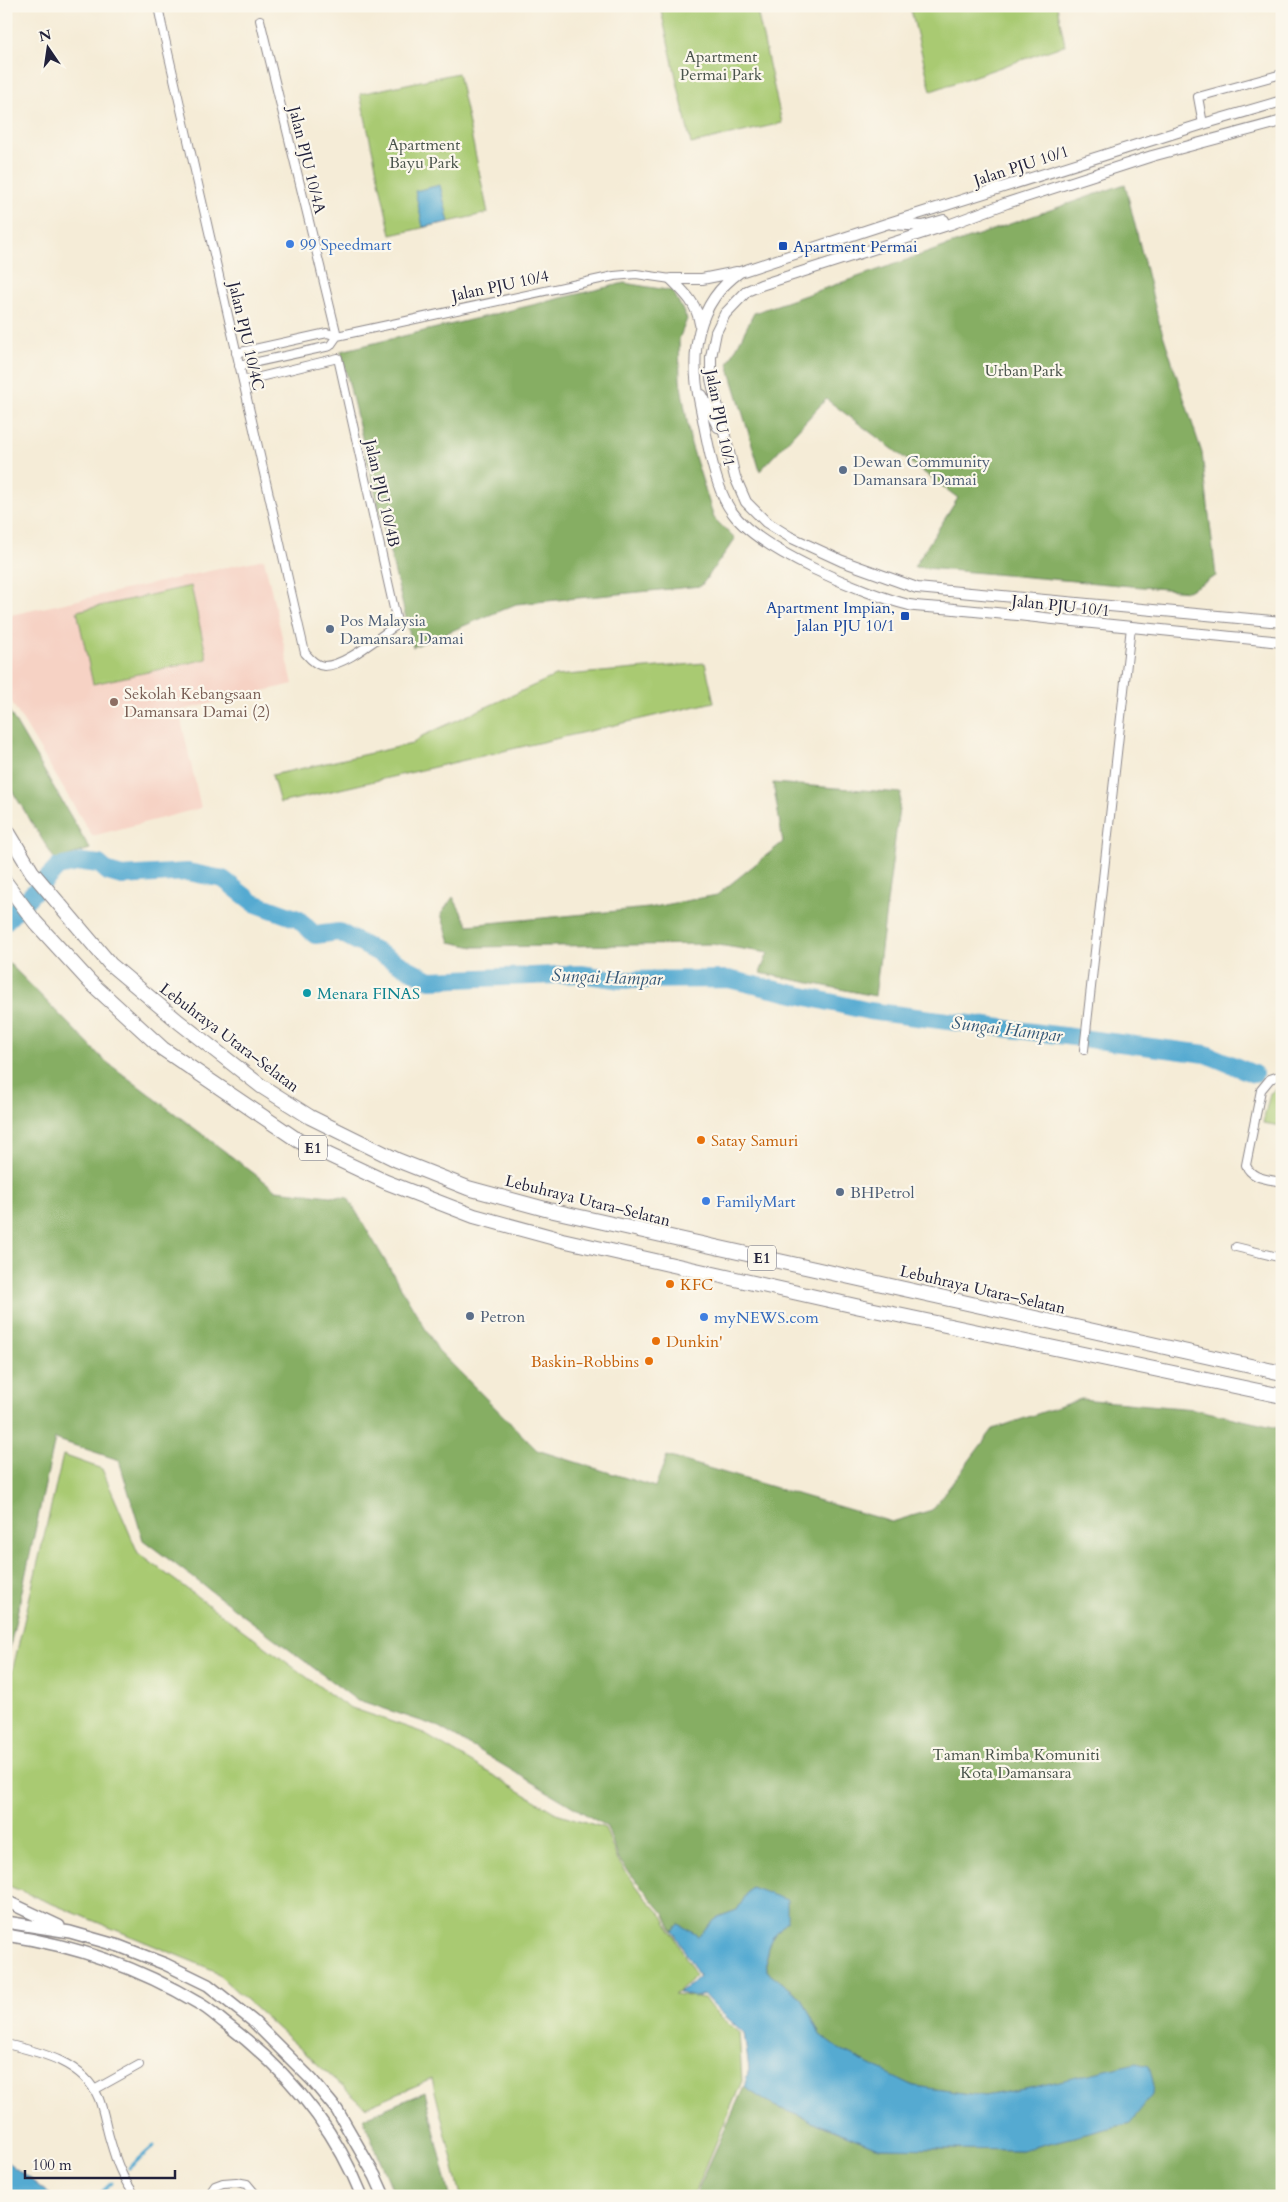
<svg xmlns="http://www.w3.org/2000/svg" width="1288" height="2202" viewBox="0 0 1288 2202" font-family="Cardo,serif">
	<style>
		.built { fill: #f6d2c4 }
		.green { fill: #a9ca72; stroke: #667656 }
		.forest { fill: #86ae64; stroke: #546850 }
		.water { fill: #55aad1; stroke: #3c6686 }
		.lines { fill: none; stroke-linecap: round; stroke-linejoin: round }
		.stream { stroke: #55aad1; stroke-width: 3 }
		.river { stroke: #55aad1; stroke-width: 18 }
		.minor-casing { stroke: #8c8789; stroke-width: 10 }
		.tertiary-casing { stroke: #8c8789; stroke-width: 12 }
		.secondary-casing { stroke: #8c8789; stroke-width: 14 }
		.motorway-casing { stroke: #8c8789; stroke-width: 16 }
		.minor { stroke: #fff; stroke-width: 8 }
		.tertiary { stroke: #fff; stroke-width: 10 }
		.secondary { stroke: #fff; stroke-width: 11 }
		.motorway { stroke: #fff; stroke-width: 14 }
		.shop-dot { fill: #3f7fe0; stroke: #fbf7ec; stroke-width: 2 }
		.transit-dot { fill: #1a4fb4; stroke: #fbf7ec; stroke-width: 2 }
		.service-dot { fill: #5c6f8a; stroke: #fbf7ec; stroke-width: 2 }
		.education-dot { fill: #8d6e63; stroke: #fbf7ec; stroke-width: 2 }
		.culture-dot { fill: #0f9aa8; stroke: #fbf7ec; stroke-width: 2 }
		.food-dot { fill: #e8710a; stroke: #fbf7ec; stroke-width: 2 }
		.labels { text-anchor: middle; stroke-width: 4.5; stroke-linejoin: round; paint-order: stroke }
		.shield { fill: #fbf7ec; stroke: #636270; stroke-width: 1 }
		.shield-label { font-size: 15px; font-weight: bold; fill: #22223b }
		.park-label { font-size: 16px; fill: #4a544c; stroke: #fbf7ec }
		.street-label { font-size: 16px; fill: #22223b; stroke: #fbf7ec }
		.shop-label { font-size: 16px; fill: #366cbe; stroke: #fbf7ec; text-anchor: start }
		.transit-label { font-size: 16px; fill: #164399; stroke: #fbf7ec; text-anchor: start }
		.service-label { font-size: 16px; fill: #4e5e75; stroke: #fbf7ec; text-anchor: start }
		.education-label { font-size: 16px; fill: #785e54; stroke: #fbf7ec; text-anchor: start }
		.culture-label { font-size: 16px; fill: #0d838f; stroke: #fbf7ec; text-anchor: start }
		.food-label { font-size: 16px; fill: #c56008; stroke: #fbf7ec; text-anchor: start }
		.water-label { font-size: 18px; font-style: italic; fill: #365877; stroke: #fbf7ec }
	</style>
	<rect width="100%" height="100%" fill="#fbf7ec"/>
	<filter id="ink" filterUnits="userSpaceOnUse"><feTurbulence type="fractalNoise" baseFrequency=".02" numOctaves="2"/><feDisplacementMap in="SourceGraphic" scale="10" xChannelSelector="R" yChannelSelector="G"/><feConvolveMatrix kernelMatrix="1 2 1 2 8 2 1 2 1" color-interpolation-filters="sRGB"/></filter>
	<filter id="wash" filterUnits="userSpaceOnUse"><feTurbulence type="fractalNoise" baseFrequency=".0096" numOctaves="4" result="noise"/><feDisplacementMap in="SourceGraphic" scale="20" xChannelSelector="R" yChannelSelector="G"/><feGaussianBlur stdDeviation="1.12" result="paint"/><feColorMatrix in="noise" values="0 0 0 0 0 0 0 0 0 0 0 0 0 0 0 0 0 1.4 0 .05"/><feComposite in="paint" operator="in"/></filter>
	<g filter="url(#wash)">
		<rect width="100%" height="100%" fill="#f5ecd7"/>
		<path class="built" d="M264,559L293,684L179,711L201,808L92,836L6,693V616Z"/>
		<path class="green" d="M660,6H756L782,123L691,144Z
			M910,6H1057L1065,45L931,91Z
			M458,73L488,213L391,235L360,94Z
			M191,586L207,659L93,684L77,611Z
			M705,663L714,702L280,803L272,775L412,744L422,736L555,676Z
			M1282,1086V1126L1263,1123L1270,1093Z
			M63,1455L102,1469L138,1553L346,1706L421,1732L556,1813L605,1828L618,1861L644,1896L663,1916L696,1976L674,1994L704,1998L712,2009L739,2032L742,2081L697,2188L691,2196H461L432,2079L365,2107L213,1970L9,1886L6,1883V1698Z"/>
		<path class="forest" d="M1125,184L1158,319L1202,453L1216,576L1188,591L914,567L958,498L826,399L760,471L728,364L754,313Z
			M624,283L673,291L687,319L679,339L680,380L691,444L714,518L735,539L701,586L516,604L413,647L341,351Z
			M6,706L90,849L55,860L6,781Z
			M773,783L901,793L875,996L760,973L768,953L712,944L474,947L450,942L441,914L453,897L468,925L649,908L717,895L783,842Z
			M6,960L104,1060L276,1190L348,1198L438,1350L537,1450L655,1487L667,1456L892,1522L932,1510L993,1429L1081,1399L1194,1409L1282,1429V2196H695L744,2087L772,2105L878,2148L1021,2150L1130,2123L1030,2088L984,2096L914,2086L842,2051L820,2035L802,1998L767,1971C766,1943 768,1941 787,1921L769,1894L751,1887L737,1910L718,1917L698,1936L679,1924L673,1931L665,1915L619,1860L607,1827L439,1727L355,1699L143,1540L119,1460L55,1439L6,1665Z
			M425,2092L450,2196H395L363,2118Z"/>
		<path class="water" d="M440,185L449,222L423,227L415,191Z
			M751,1887L787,1900V1921C769,1940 765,1944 767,1971L802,1998L820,2035L842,2051L914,2086L984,2096L1030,2088L1136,2063L1149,2066L1153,2080L1152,2095L1130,2123L1021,2150L878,2148L772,2105L744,2087L749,2069L744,2033L714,2006L704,1995L694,1997L678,1992L693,1983L699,1976L673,1931L679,1924L698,1936L718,1917L737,1910Z
			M6,2161L52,2196H6Z"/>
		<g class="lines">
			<path class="stream" d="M129,2168L154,2146
				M97,2196L112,2183"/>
			<path class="river" d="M6,921L58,867L82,862L99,864L108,872L122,876L188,872L223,879L254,903L298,919L315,935L339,932L430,980L581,974L621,980L728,979L869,1011L1206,1054L1254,1074"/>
		</g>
	</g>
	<g filter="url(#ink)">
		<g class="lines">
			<defs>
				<path id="minor" d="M158,6L162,26L305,653C310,659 317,666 324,666C345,666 377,638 394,627L397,622L338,358L243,381
					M260,20L337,336
					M1203,124L1198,97L1282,74
					M236,353L327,333L337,336L614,276L636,274L671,279
					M239,366L330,346L337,336
					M1084,1050L1131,627
					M1282,1075L1270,1079L1261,1090L1246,1165C1251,1179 1268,1179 1282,1182
					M1236,1247L1282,1258
					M6,2044C40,2052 84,2062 99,2099C104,2112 106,2127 110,2140C116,2161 122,2179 136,2196
					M94,2090L139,2065
					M208,2196L215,2186L223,2183L236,2182L247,2184L257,2196"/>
				<path id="tertiary" d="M1282,101L1203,124L889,223L740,272C696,303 689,354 700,404C706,433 714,488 732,512C758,550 864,594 909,605C919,607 931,607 942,608C968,610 993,613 1018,615C1106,625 1194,633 1282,642
					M1282,121L1152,156L1007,203L951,224L761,285L747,291L725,314L716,332L711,357V379L735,477L746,502L766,522L790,537L842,561L917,588L1282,622
					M892,224L923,226L944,220
					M671,279H702L737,272
					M671,279C685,293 697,304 700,324
					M702,395L718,427
					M1010,612L1046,603"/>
				<path id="secondary" d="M6,1901L59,1926
					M6,1922L70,1932L119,1946L165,1964L208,1985L253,2021L312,2080L337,2110L375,2176L384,2196
					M6,1935C73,1945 140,1968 198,2003C208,2008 216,2016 225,2023C285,2068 334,2126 362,2196"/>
				<path id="motorway" d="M6,829L32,872L110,964L179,1022L261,1086L310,1117L397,1160L468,1188L549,1210L1282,1373
					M6,883L35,922L90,982L163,1049L299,1141L386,1182L474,1216L562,1240L860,1307L1282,1396"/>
			</defs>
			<use href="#minor" class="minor-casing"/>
			<use href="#tertiary" class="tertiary-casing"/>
			<use href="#secondary" class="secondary-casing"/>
			<use href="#motorway" class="motorway-casing"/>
			<use href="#minor" class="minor"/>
			<use href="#tertiary" class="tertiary"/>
			<use href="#secondary" class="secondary"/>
			<use href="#motorway" class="motorway"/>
		</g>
	</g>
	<g class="shop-dot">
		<circle cx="290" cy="244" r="5"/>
		<circle cx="706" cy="1201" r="5"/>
		<circle cx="704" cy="1317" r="5"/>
	</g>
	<g class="transit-dot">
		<rect x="778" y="241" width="10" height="10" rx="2.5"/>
		<rect x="900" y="611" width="10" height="10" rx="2.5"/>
	</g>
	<g class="service-dot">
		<circle cx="843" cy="470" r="5"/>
		<circle cx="330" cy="629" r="5"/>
		<circle cx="840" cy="1192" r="5"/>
		<circle cx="470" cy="1316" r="5"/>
	</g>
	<circle class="education-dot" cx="114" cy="702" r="5"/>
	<circle class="culture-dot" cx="307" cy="993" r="5"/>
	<g class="food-dot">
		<circle cx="701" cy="1140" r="5"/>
		<circle cx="670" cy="1284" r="5"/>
		<circle cx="656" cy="1341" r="5"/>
		<circle cx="649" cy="1361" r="5"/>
	</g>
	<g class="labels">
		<g class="shield">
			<rect x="299" y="1135.5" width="28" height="25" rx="4"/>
			<rect x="748" y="1245.5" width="28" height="25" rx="4"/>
		</g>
		<g class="shield-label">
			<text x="313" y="1153">E1</text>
			<text x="762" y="1263">E1</text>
		</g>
		<g class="park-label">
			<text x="721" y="62">Apartment<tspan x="721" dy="18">Permai Park</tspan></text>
			<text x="424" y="150">Apartment<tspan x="424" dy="18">Bayu Park</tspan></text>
			<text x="1024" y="376">Urban Park</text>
			<text x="1016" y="1760">Taman Rimba Komuniti<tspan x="1016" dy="18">Kota Damansara</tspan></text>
		</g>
		<g class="street-label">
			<text transform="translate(308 160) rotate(76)" y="6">Jalan PJU 10/4A</text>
			<text transform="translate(1021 165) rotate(-18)" y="6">Jalan PJU 10/1</text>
			<text transform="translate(500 285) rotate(-12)" y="6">Jalan PJU 10/4</text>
			<text transform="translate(247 336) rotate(77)" y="6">Jalan PJU 10/4C</text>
			<text transform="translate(721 418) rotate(79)" y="6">Jalan PJU 10/1</text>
			<text transform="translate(383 493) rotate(77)" y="6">Jalan PJU 10/4B</text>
			<text transform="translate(1061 605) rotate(6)" y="6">Jalan PJU 10/1</text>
			<text transform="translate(230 1037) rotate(37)" y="6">Lebuhraya Utara–Selatan</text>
			<text transform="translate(588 1200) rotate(14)" y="6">Lebuhraya Utara–Selatan</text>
			<text transform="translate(983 1289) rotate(13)" y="6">Lebuhraya Utara–Selatan</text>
		</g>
		<g class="shop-label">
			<text x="300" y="250">99 Speedmart</text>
			<text x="716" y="1207">FamilyMart</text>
			<text x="714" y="1323">myNEWS.com</text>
		</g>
		<g class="transit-label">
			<text x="793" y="252">Apartment Permai</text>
			<text x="895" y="613" text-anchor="end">Apartment Impian,<tspan x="895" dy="18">Jalan PJU 10/1</tspan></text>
		</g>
		<g class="service-label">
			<text x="853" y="467">Dewan Community<tspan x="853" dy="18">Damansara Damai</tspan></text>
			<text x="340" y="626">Pos Malaysia<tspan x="340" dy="18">Damansara Damai</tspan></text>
			<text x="850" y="1198">BHPetrol</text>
			<text x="480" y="1322">Petron</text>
		</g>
		<g class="education-label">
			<text x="124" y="699">Sekolah Kebangsaan<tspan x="124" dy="18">Damansara Damai (2)</tspan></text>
		</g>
		<g class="culture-label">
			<text x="317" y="999">Menara FINAS</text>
		</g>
		<g class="food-label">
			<text x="711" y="1146">Satay Samuri</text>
			<text x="680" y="1290">KFC</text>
			<text x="666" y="1347">Dunkin'</text>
			<text x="639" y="1367" text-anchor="end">Baskin-Robbins</text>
		</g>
		<g class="water-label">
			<text transform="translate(607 977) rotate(2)" y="6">Sungai Hampar</text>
			<text transform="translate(1007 1029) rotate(7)" y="6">Sungai Hampar</text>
		</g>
	</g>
	<rect width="1288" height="2202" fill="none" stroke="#fbf7ec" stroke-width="25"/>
	<g transform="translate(48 48) rotate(347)" stroke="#fbf7ec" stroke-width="4" paint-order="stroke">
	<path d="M0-4L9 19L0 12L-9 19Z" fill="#22223b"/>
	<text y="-8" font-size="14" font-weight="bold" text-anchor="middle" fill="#22223b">N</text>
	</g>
	<path d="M25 2170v8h150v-8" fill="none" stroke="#22223b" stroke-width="2.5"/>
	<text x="32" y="2170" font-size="15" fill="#22223b" stroke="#fbf7ec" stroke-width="4" paint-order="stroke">100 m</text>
</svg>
